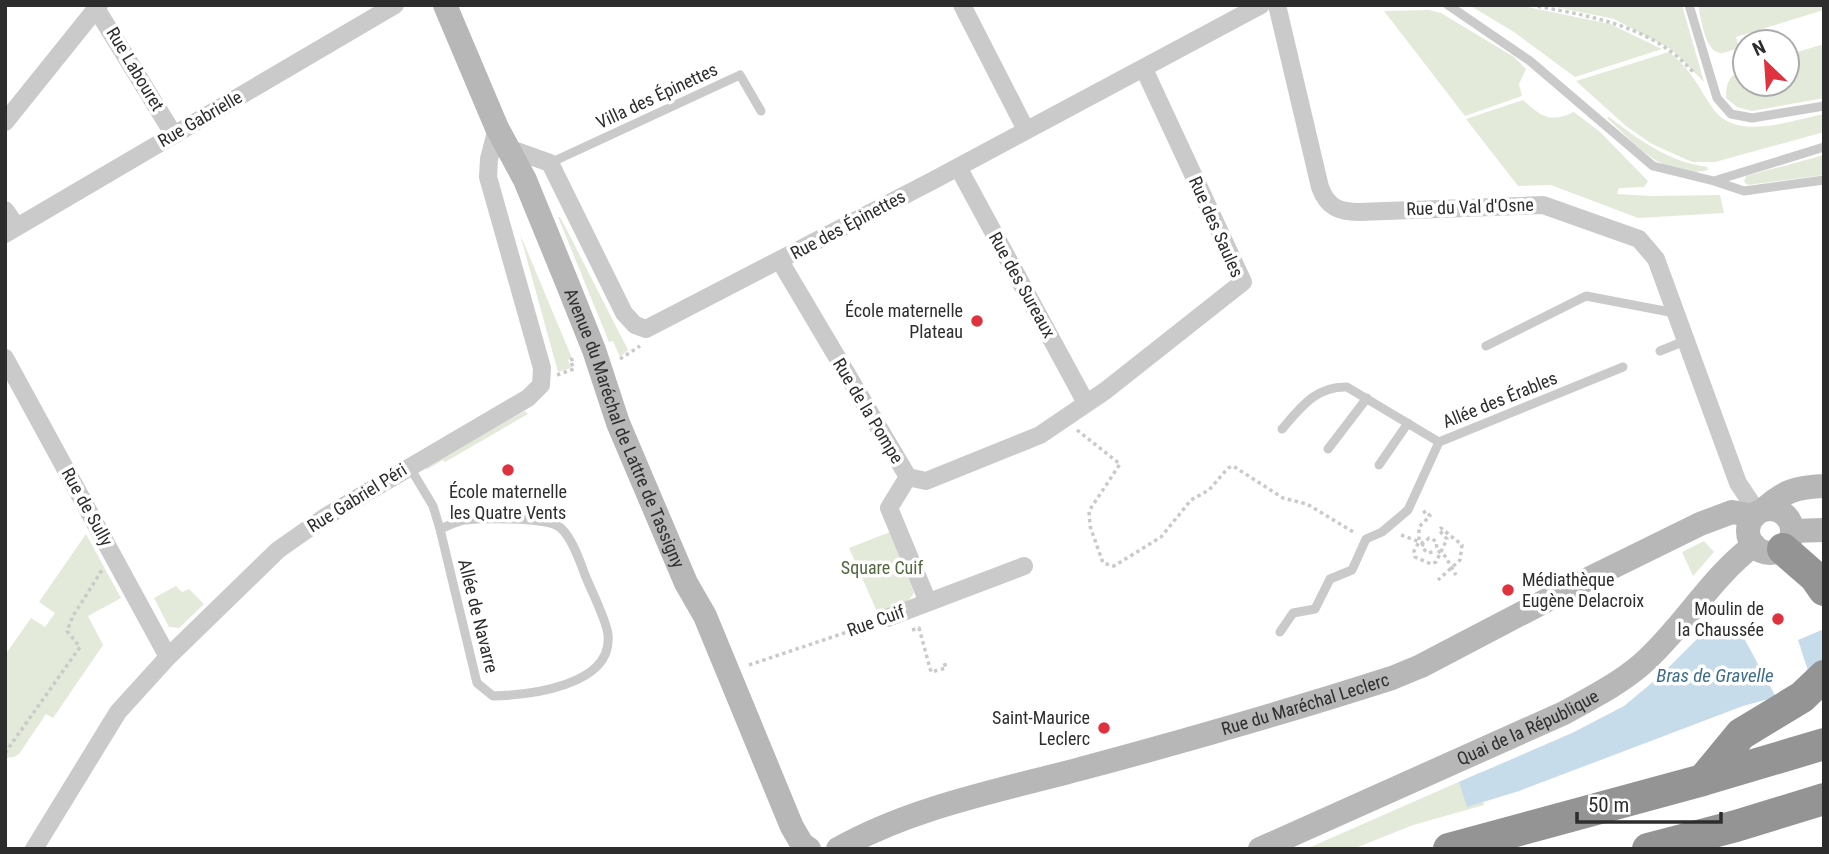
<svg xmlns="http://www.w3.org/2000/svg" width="1829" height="854" viewBox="0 0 1829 854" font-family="'Roboto Condensed',sans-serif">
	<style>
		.green { fill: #e3eada }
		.water { fill: #c7dcea }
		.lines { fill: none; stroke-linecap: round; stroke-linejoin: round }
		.path { stroke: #cacaca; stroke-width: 3.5; stroke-dasharray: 3.5 3.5; stroke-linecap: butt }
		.lane { stroke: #cacaca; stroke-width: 9 }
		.street { stroke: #cacaca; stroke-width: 18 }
		.secondary { stroke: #b7b7b7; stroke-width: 24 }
		.highway { stroke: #949494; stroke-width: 32 }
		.poi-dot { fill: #e0323e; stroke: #fff; stroke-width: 2.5 }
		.labels { text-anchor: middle; stroke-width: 7; stroke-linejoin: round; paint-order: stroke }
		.street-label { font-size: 18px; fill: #2d2d2d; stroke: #fff }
		.poi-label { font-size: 18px; fill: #2d2d2d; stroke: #fff; text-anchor: end }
		.park-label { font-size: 18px; fill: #50673c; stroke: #fff }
		.water-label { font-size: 19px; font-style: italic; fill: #3d6d8c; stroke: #fff }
	</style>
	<rect width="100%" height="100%" fill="#fff"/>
	<path class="green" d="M1469,5H1518L1610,24L1662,49L1575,77L1514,32Z
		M1546,5H1682L1704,82L1672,50L1614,19Z
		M1698,5H1824V10L1736,37L1739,48C1734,49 1728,52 1722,53C1705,54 1701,18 1698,5Z
		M1429,10L1441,13L1514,57L1526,69L1519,84L1522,96L1465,116L1384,11Z
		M1824,44V98L1752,111L1737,107L1726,98C1726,81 1730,75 1745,68V84H1787V55Z
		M1669,52C1692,71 1696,83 1712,107C1735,143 1791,120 1824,114V132L1715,162H1692L1652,144L1626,126L1576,81Z
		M1523,100C1542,117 1550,123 1574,112L1600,132L1648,181L1644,187L1619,188L1617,194L1652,196L1720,195L1724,213L1638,218L1551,185L1518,186L1466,119Z
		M1609,117C1639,140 1669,162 1707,167L1708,170C1666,181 1635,144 1607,118Z
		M1824,155V175L1748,185L1744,182L1746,176Z
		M558,217H560L570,236L628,350L620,357L613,341L609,342Z
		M520,234L572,358L568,360L571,368L558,372Z
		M525,411L528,414L445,462L443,460L426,470L429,463Z
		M890,532L914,593L906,604L878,614L849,548Z
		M86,534L121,598L88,616L103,645L53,718L46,714L19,754L14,757L5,758V655L31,618L45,627L55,613L39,602Z
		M1704,541L1714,552L1693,576L1682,552Z
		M176,586L182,592L189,589L204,604L179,628L169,627L154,598Z
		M1479,773L1484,805L1413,825L1353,849H1306Z"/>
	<path class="water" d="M1739,629L1776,697L1743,706L1519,791L1467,807L1459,782L1572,733L1624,706L1660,676L1698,638Z
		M1824,629V668L1809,674L1798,640Z"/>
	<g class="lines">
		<path class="path" d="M1531,5C1589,16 1652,25 1693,72
			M620,359L640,346
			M557,375L574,369L570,360L574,359
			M1077,430L1120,464L1089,511L1090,526L1103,563L1114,566L1161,537L1191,500L1209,490L1228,468L1233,466L1283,498L1307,504L1355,533
			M1423,513L1426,511L1430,516L1419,527V542L1414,551L1415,557L1431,564L1436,562L1447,539L1439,530L1441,528L1462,545L1460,560L1438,580
			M1401,535L1423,543L1429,538L1436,541L1437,550L1445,556L1456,575
			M1423,543L1422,548L1428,553L1436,551
			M912,630L919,628L931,672L946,668L944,662
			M749,665L871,624
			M5,753L80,647L67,631L73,616L102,570"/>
		<path class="lane" d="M1448,5L1530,61L1653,166L1714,181L1744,191L1824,180
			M1689,5L1717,98L1731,114L1752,118L1824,106
			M550,163L740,75L761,111
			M1714,181L1824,147
			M1486,346L1586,296L1675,313
			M1660,351L1687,340
			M1282,429C1301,407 1316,386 1347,387L1439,442
			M1328,449L1367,398
			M1379,465L1408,423
			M409,466L433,506L440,529L477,683L493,696C529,695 613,686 608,635C607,621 591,590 585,575C580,561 570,531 556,525C539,518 484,518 465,520C457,521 448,526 440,529
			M1280,632L1293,613L1315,609L1330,579L1352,570L1366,539L1382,532L1408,510L1439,442L1623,367"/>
		<path class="street" d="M94,5L174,135
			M962,5L1026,130
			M1277,5L1320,187C1327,207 1339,212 1359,212L1543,205L1639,239L1656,259L1738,483L1758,513
			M5,122L99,5
			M508,148L550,163L624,313L635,325L646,329L932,181L1261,5
			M958,167L1086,403
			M5,210L17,227
			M5,234L395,5
			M780,261L908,477L889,508L928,602
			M5,358L168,657
			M908,477L926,481L1040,435L1105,391L1243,282L1144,69
			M887,618L1024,566
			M34,849L118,712L168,657L278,550L325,517L528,398L541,385L542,368L488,177L489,159L497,128"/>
		<g class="secondary">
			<path id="s1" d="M445,5L497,128L525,180L566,280L594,350L618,423L686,583L705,616L792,827L802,844L809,849"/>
			<circle cx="1770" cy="531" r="22"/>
			<path d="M1763,510C1784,491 1796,487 1824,486"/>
			<path d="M1792,531L1824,530"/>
			<path id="s2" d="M838,849C913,807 998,791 1080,769C1185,741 1289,711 1392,678L1421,666L1572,587L1700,524L1732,512L1754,516"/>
			<path id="s3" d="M1260,849L1564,713C1591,698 1619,684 1642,664C1683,628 1710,578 1754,545"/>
		</g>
		<path class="highway" d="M1783,549L1815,577L1824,590
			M1703,780L1741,734L1802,697L1824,676
			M1449,849L1703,780L1824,744
			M1648,849L1736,826L1824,799"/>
	</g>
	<g class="poi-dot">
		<circle cx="977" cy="321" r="7"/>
		<circle cx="508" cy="470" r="7"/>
		<circle cx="1508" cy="590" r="7"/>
		<circle cx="1778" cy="619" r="7"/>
		<circle cx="1104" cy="728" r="7"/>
	</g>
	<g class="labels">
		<g class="street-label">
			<text transform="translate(135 69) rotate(59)" y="6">Rue Labouret</text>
			<text transform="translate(657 96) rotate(-25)" y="6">Villa des Épinettes</text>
			<text transform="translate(200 119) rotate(-30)" y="6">Rue Gabrielle</text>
			<text transform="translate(1470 207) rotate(-2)" y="6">Rue du Val d'Osne</text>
			<text transform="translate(848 225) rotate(-28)" y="6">Rue des Épinettes</text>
			<text transform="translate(1216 227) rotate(66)" y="6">Rue des Saules</text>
			<text transform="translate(1022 285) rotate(61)" y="6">Rue des Sureaux</text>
			<text transform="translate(1500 400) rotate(-22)" y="6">Allée des Érables</text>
			<text transform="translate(868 411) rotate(59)" y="6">Rue de la Pompe</text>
			<text dy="6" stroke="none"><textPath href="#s1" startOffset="460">Avenue du Maréchal de Lattre de Tassigny</textPath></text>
			<text transform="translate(357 498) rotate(-32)" y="6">Rue Gabriel Péri</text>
			<text transform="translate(87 507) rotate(61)" y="6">Rue de Sully</text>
			<text transform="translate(478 616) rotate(76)" y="6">Allée de Navarre</text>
			<text transform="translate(876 621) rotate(-20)" y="6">Rue Cuif</text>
			<text dy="6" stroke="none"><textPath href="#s2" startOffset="490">Rue du Maréchal Leclerc</textPath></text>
			<text dy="6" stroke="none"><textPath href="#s3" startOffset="294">Quai de la République</textPath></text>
		</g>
		<g class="poi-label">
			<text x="963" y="317">École maternelle<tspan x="963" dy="21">Plateau</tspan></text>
			<text x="508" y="498" text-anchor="middle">École maternelle<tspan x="508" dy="21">les Quatre Vents</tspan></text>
			<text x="1522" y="586" text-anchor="start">Médiathèque<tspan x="1522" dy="21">Eugène Delacroix</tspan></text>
			<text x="1764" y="615">Moulin de<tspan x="1764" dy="21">la Chaussée</tspan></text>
			<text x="1090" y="724">Saint-Maurice<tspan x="1090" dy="21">Leclerc</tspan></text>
		</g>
		<g class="park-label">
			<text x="882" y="574">Square Cuif</text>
		</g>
		<g class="water-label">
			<text x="1715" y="682">Bras de Gravelle</text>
		</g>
	</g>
	<rect width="1829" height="854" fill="none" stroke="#2d2d2d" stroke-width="14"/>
	<g transform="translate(1766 63) rotate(335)"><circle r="33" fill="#ffffff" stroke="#ababab" stroke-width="2"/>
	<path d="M0-5L12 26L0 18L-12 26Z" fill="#e0323e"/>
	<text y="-10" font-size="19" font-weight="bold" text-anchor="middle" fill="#2d2d2d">N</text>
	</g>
	<path d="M1577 812v10h144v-10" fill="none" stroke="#2d2d2d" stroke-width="3.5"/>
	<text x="1588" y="812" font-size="21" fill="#2d2d2d" stroke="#ffffff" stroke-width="5" paint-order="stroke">50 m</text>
</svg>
